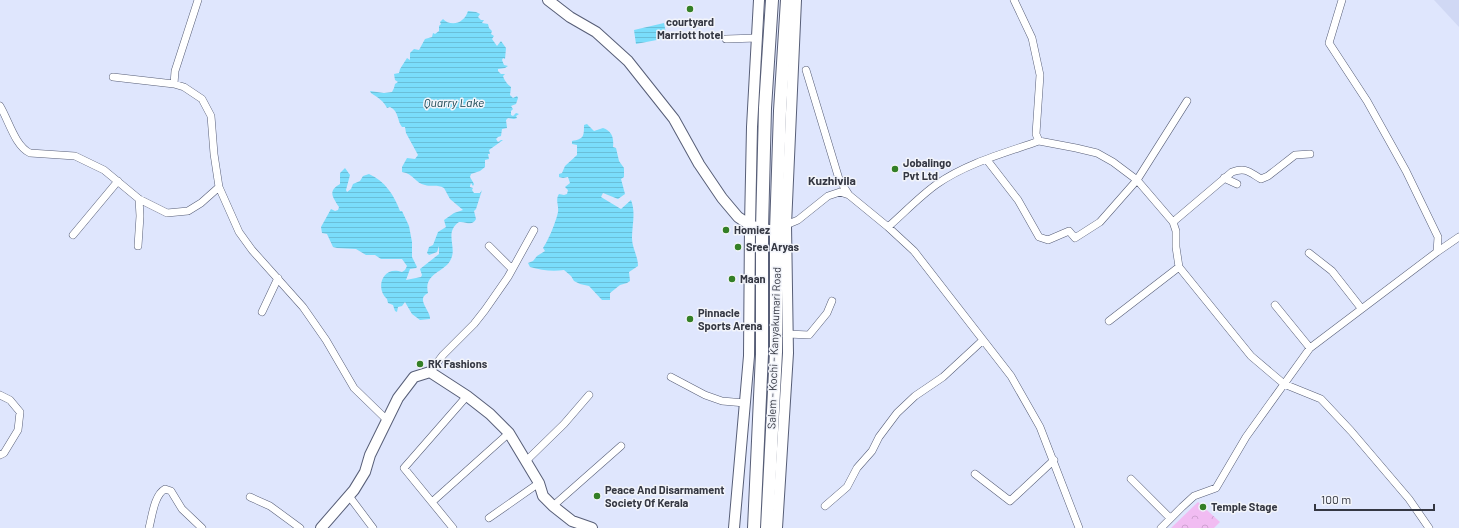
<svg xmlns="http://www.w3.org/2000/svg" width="1459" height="528" viewBox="0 0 1459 528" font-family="Barlow,sans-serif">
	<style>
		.built { fill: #d0d8f4 }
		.park { fill: url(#park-crowns) }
		.water { fill: url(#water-rules) }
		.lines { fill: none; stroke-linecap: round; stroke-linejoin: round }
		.street-casing { stroke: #575e77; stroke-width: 8 }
		.secondary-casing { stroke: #575e77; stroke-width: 12 }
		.highway-casing { stroke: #575e77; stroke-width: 14 }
		.street { stroke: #fff; stroke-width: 7 }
		.secondary { stroke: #fff; stroke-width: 10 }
		.highway { stroke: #fff; stroke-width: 12 }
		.poi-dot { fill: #347f26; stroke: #f2f4fa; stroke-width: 1.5 }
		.labels { text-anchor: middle; stroke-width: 3; stroke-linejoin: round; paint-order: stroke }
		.poi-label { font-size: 11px; font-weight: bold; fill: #343742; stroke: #f2f4fa; text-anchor: start }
		.street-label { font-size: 11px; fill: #343742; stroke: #f2f4fa }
		.water-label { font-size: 12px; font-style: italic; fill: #103e4a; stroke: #f2f4fa }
		.neighbourhood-label { font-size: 12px; font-weight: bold; fill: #343742; stroke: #f2f4fa }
	</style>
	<defs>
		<pattern id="park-crowns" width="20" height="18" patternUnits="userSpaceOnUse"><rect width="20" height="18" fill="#f1bcf2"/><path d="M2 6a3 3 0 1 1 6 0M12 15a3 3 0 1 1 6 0" fill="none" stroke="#cfa2d1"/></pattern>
		<pattern id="water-rules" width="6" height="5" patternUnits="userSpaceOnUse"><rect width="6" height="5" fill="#7addfb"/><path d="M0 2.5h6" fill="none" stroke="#6abed8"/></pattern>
	</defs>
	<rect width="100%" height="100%" fill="#dfe6fd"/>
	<path class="built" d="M1434,0H1459V27Z"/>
	<path class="park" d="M1198,502L1220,522L1214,528H1171Z"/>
	<path class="water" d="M468,11L476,12L480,14L478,17L481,20H484L482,23L488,24L489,28L492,31L491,34L494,36L492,39L497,46L501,41L506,48L505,59L503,58L502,60L504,65L508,66L505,68L498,69V71L501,74H505L503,76C504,80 508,85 511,87L510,95L513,98L517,96L518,98L516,104L511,106L513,109L511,111V115L513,116L516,113L519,114L516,116L517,118L514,119L508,118L506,120L507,128L502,129L501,136L498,137L496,139L498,142L501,140H503L489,150L490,154H488L489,159L485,160V167L480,171L471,174L470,177L474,184L473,186L471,183L470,186V187L473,188L472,190L474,193H480L482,190L476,209L474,211L476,219C472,227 466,221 459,222C444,232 457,247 451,259C446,272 423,273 428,293C415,299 431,311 430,319L420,320L412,314L405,302L402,306L398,307L397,312L395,311L393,305L388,303L387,299C375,289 382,265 402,272L405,270L407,266L402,259H381L375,255H366L356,249L337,248L333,247L327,234L322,233L321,227L331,209L335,211L338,210L339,207C332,196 328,191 340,184V173L345,168L350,175L346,190L347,192L351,189L353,184L360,181L363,176L369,174C385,181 394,195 400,211H402L409,226L412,242V257L417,267L416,268L410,269L406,280L421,277L422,275L420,269L439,254V246L437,252L429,255L427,253L429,247L433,245L438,232L446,227L444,220L454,213L463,210L450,199L444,188C437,184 432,187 425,185C415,183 414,174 402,172V167L407,158L415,159L418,155L406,133L405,127H402C397,121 399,111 390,107L387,108C383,100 378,98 371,93L370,91L384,93L392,92L394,88L395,84L398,82L395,80L394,74L399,73L400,69L407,58L410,60V53L414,49L419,50L425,39L432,37L433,33L435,34L439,31V26L441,24L440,22L443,19C447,24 457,25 462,20C465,18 467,14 468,11Z
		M664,23L667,38L636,44L634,30Z
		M587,124L594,131L603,128C612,131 614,138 613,147L616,148L619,161L624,168V177L621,179L625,194L618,199L603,193L601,197L621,209L631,200C636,213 632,225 632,238C632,248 638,256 638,266L629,272L630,281L627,283L620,285L610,293V300H602L589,286L580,284L574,281L571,276L564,270C552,272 541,270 530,267L528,263L533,261L537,256L545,251L543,248C548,241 556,222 558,212C559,205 555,200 559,194L564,195L567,194L568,190L565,187L570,183L568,177L563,178L559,177V174L562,173L565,166L577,155V145L572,144V141C584,139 584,136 584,125Z"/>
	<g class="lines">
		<defs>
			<path id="street" d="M198,0L175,71L174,84L184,87L202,99L211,116L214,154L219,187L239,232L252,250L303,307L326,340L354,388L387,420
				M1014,0L1032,38L1040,75L1036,134L1039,141L1076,148L1097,153L1113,162L1137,180L1173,222L1176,231V247L1179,267L1251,356L1284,384L1321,399L1351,431L1409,499L1429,528
				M726,39L757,38
				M806,70L839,179L849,195
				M113,77L174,84
				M0,106C9,121 15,146 30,153L75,156L104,170L139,199L167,213L188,211L201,203L219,187
				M987,160L1018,200L1039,237L1048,240L1069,231L1075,238L1100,222L1137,180L1187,101
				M1224,178L1237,184
				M1173,222L1232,172C1246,167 1249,172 1261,179L1268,176L1295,155L1310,154
				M786,225L798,220L828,196L840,192L849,195L888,227L914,251L1011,376L1040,427L1079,528
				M888,227C904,213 920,196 937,184C967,163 1005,153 1039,141
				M73,235L118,181
				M138,246L140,216L139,199
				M489,246L512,269
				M1437,252L1459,237
				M1309,253L1332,271L1361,308
				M1275,305L1310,348
				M262,312L278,278
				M1109,321L1179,267
				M788,334L809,335L827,313L832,301
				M430,372L443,355L474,324L485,310L508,277L534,230
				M671,377L705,395L722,401L745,403
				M0,395L10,400L20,412L18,430L4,453L0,455
				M526,461L564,424L589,395
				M975,474L1010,501L1054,460
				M1131,479L1170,518
				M349,496L373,528
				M250,497L270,506L300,528
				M432,502L509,433
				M553,506L621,446
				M825,506L847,487L857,468L872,451L879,437L897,413L915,396L943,377L982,341
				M489,518L539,483
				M149,528C152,517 154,495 165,489L171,491L182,509L202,528
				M453,528L404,468L467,396
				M1161,528L1182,507L1194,496L1216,488L1246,437L1310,348L1437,252L1438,237L1406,171L1367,101L1329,43L1342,0"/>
			<path id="secondary" d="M548,0L570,17L596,32L628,61L674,119L699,164L722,198L738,217L750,225L762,229L776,231L786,225L788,353L777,528
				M786,225L796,0
				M321,528L354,490L365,472L370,455L398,398L414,377L430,372L467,396L490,414L509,433L539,483L543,496L553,506L572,521L592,528
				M734,528L749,356L750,225L752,127L759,0"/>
			<path id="highway" d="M754,528L762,354V229L765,108L772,0
				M767,528L776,352V231L780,111L787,0"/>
		</defs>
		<use href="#street" class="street-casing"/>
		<use href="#secondary" class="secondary-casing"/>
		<use href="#highway" class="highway-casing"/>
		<use href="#street" class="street"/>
		<use href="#secondary" class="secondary"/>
		<use href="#highway" class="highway"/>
	</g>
	<g class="poi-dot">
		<circle cx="690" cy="9" r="4"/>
		<circle cx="895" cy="169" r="4"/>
		<circle cx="726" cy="230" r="4"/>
		<circle cx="738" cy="247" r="4"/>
		<circle cx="732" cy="279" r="4"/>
		<circle cx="690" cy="319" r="4"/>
		<circle cx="420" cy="364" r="4"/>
		<circle cx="597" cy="496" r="4"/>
		<circle cx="1203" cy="507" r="4"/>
	</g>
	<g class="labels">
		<g class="poi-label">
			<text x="690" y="26" text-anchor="middle">courtyard<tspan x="690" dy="13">Marriott hotel</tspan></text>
			<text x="903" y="167">Jobalingo<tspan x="903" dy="13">Pvt Ltd</tspan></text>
			<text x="734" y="234">Homiez</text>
			<text x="746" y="251">Sree Aryas</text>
			<text x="740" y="283">Maan</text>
			<text x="698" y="317">Pinnacle<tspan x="698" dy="13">Sports Arena</tspan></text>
			<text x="428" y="368">RK Fashions</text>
			<text x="605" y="494">Peace And Disarmament<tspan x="605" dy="13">Society Of Kerala</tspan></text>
			<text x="1211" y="511">Temple Stage</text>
		</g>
		<g class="street-label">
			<text transform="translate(774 348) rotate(-88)" y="4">Salem - Kochi - Kanyakumari Road</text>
		</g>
		<g class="water-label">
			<text x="454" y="107">Quarry Lake</text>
		</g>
		<g class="neighbourhood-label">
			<text x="832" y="185">Kuzhivila</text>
		</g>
	</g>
	<path d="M1315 504v6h119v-6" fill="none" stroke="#343742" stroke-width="2"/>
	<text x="1321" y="504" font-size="12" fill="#343742" stroke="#f2f4fa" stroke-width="3" paint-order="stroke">100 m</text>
</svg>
